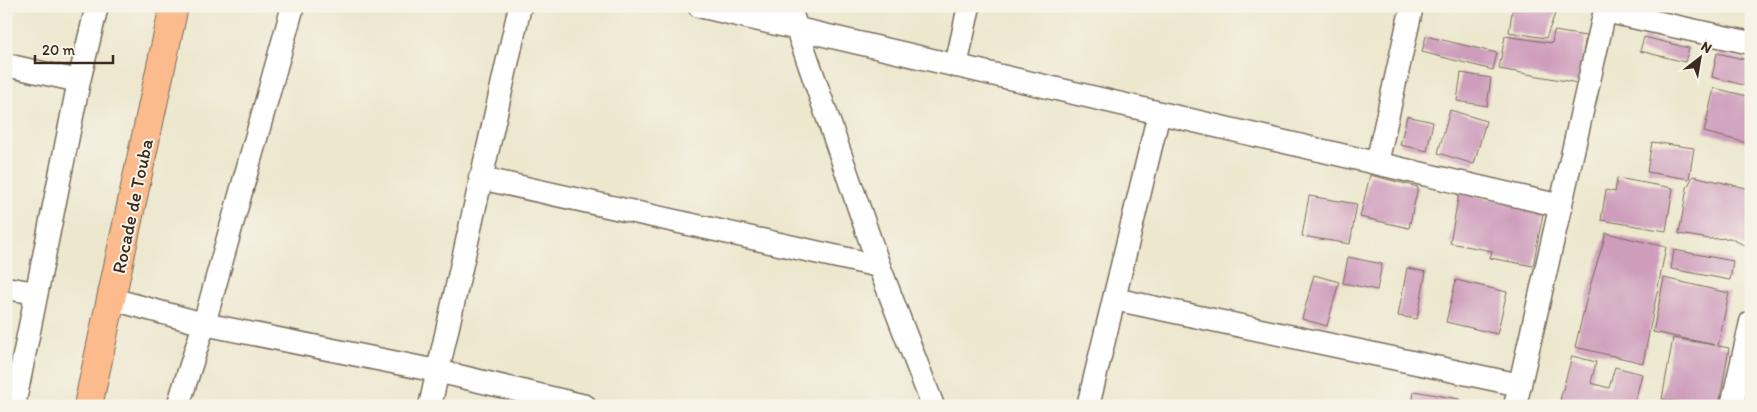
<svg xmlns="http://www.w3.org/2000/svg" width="1757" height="412" viewBox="0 0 1757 412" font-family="Itim,sans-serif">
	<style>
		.building { fill: #ce9dbc }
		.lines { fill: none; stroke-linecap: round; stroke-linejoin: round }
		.minor-casing { stroke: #796c5b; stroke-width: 25 }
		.primary-casing { stroke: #796c5b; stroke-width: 30 }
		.minor { stroke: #fff; stroke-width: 22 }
		.primary { stroke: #fbbb8c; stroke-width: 28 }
		.labels { text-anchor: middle; stroke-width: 4; stroke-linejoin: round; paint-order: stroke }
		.street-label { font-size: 19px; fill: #3b2a1e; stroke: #f7f3e8 }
	</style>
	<rect width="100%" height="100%" fill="#f7f3e8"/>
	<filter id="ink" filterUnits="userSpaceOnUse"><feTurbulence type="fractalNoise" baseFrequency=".02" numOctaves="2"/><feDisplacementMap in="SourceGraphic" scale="10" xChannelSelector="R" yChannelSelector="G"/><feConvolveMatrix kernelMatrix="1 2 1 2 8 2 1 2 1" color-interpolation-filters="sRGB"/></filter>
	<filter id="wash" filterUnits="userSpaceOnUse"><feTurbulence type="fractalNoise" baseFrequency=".0096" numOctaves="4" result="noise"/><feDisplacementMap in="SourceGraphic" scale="20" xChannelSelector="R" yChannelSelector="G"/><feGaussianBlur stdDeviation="1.12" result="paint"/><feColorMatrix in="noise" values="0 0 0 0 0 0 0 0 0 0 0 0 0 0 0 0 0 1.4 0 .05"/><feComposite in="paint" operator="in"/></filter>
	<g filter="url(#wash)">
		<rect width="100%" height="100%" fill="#ece7cd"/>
		<g id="blocks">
			<path class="building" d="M1513,6H1558L1546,38L1509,32Z
				M1554,31L1586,36L1578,83L1499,69L1505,36L1552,43Z
				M1426,36L1497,53L1493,70L1422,52Z
				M1644,37L1689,48L1685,62L1640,51Z
				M1717,53L1751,61V87L1712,77Z
				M1461,73L1491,78L1487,106L1457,101Z
				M1714,88L1751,97V144L1704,132Z
				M1450,110L1486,121L1474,164L1438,153Z
				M1407,116L1433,122L1427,151L1400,145Z
				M1652,142L1694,148L1689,179L1647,172Z
				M1370,175L1418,187L1409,228L1360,217Z
				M1693,176L1751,189V215L1748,247L1730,238L1709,239L1679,234L1687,188Z
				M1617,178L1673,188L1666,231L1601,220L1606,190L1615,192Z
				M1459,193L1544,208L1533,266L1490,258L1492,251L1450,243Z
				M1309,196L1357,204L1350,244L1302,236Z
				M1606,233L1666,247L1643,363L1575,347L1588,293Z
				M1674,250L1733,261L1730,280L1671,269Z
				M1348,257L1382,264L1377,290L1343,283Z
				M1407,268L1426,272L1417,319L1398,316Z
				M1314,275L1339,282L1327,326L1302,319Z
				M1664,278L1729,293L1718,346L1729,348L1719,406H1701L1662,399L1673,338L1715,345L1653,332Z
				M1456,280L1507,292L1497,334L1446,322Z
				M1572,356L1596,362L1591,383L1609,388L1615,367L1642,374L1634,406H1581L1560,400Z
				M1414,391L1459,399L1458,406H1412Z"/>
		</g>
	</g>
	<g filter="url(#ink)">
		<use href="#blocks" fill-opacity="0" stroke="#796c5b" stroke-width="1"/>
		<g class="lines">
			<defs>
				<path id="minor" d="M699,6L1561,206
					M789,6L879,266L933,406
					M1605,11L1751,43
					M6,65L79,81
					M956,66L969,6
					M1377,163L1412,6
					M480,178L879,266
					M6,288L36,293
					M112,299L204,324L437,371L585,406
					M1114,299L1520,385
					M14,406L79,81L97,6
					M178,406L204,324L293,6
					M430,406L520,6
					M1088,406L1159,113
					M1515,406L1606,6
					M1732,406L1751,322"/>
				<path id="primary" d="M88,406L174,6"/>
			</defs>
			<use href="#minor" class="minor-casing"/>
			<use href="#primary" class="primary-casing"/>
			<use href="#minor" class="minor"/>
			<use href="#primary" class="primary"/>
		</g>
	</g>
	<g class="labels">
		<g class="street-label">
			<text transform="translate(132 206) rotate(-78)" y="7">Rocade de Touba</text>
		</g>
	</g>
	<rect width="1757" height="412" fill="none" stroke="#f7f3e8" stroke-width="25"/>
	<g transform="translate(1700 58) rotate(31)" stroke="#f7f3e8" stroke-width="4" paint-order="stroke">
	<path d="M0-4L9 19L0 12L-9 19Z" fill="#3b2a1e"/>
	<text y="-8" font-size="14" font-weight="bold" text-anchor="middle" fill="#3b2a1e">N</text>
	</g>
	<path d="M35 55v8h78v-8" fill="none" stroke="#3b2a1e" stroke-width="2.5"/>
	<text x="42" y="55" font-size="15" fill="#3b2a1e" stroke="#f7f3e8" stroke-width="4" paint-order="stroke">20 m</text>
</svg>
